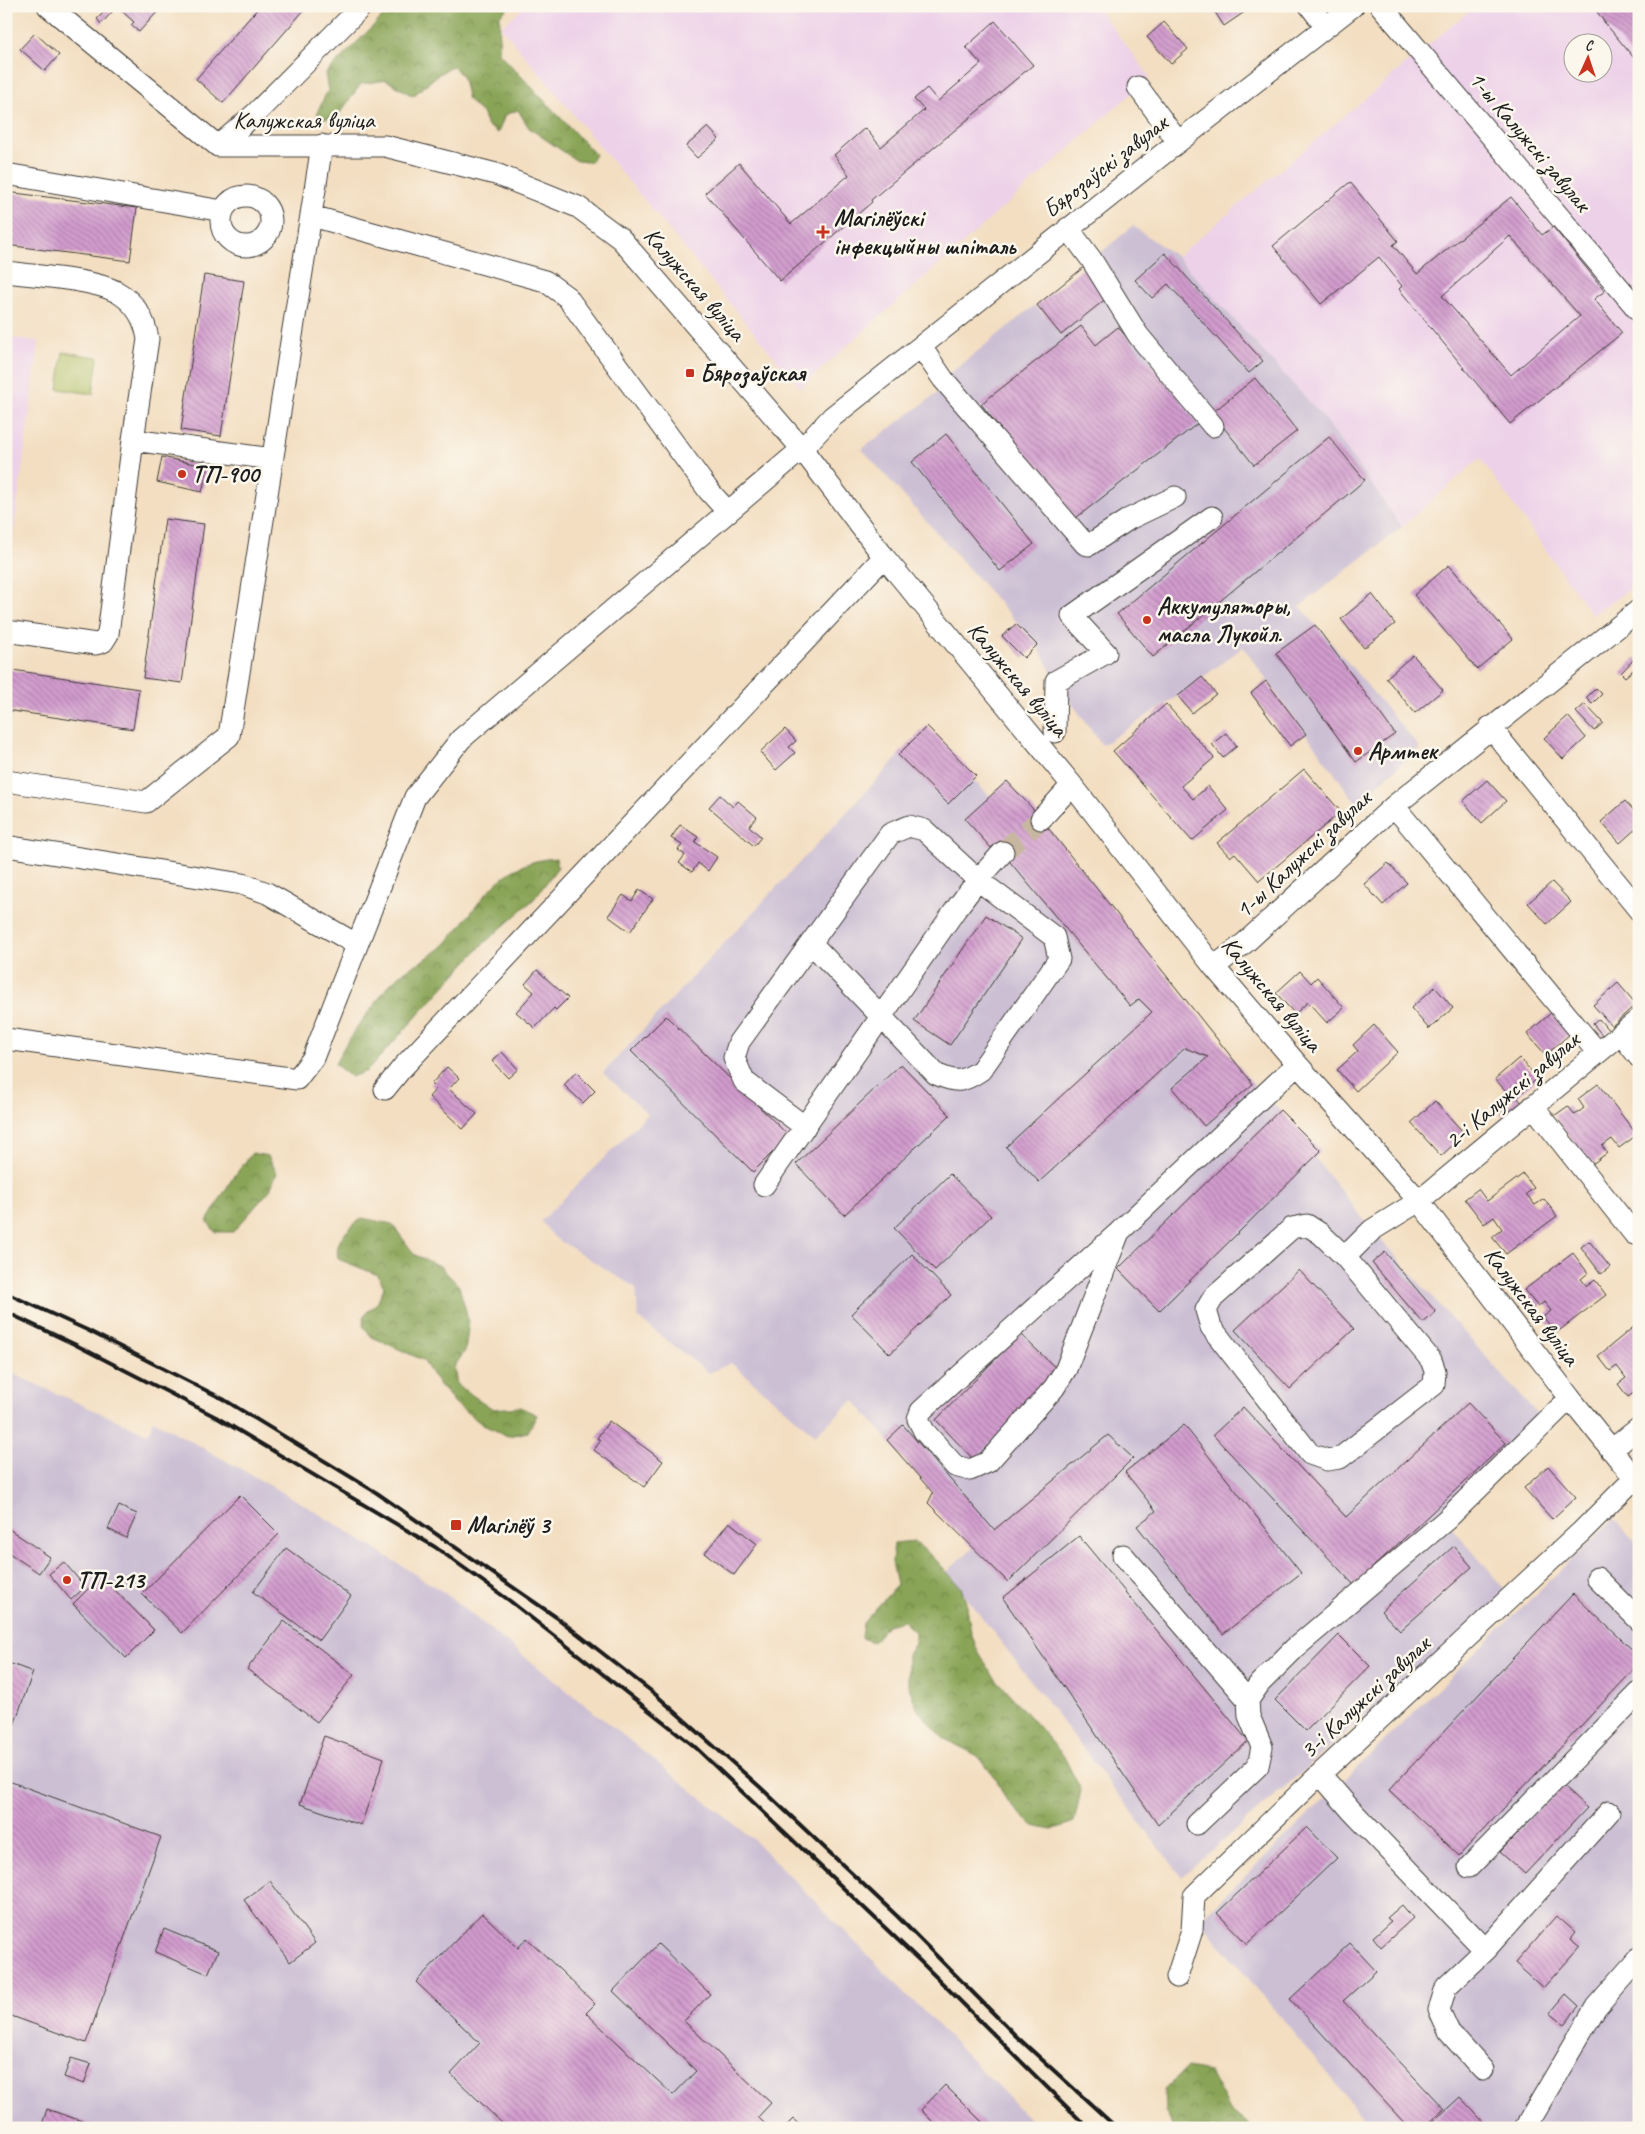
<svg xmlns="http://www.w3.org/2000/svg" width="1645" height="2134" viewBox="0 0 1645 2134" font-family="Caveat,sans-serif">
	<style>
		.built { fill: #edd1e9; fill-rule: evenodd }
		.industrial { fill: #ccbfd4 }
		.forest { fill: url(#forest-crowns); stroke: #526039 }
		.park { fill: #acbc5f; stroke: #646c3e }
		.building { fill: url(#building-back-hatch); fill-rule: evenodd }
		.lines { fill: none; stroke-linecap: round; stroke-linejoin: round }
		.minor-tunnel { stroke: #c8b7a0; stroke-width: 21; stroke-dasharray: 21 11; stroke-linecap: butt }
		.minor-casing { stroke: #3c3935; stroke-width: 23 }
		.minor { stroke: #fff; stroke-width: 21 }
		.rail { stroke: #1c1c1c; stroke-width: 4 }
		.poi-dot { fill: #c8321e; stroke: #fbf7ec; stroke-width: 2 }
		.labels { text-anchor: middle; stroke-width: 5; stroke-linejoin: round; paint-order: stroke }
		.street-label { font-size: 24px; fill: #1c1c1c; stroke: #fbf7ec }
		.poi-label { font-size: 24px; font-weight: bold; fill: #1c1c1c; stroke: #fbf7ec; text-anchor: start }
	</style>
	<defs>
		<pattern id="forest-crowns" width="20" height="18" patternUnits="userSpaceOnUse" patternTransform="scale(1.25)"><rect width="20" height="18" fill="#89a456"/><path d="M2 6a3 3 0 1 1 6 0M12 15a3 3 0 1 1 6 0" fill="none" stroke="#6f8546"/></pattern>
		<pattern id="building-back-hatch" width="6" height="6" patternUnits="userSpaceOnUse" patternTransform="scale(1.25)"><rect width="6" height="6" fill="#d29cce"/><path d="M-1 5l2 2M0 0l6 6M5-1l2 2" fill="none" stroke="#aa7ea6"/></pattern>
	</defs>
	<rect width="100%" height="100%" fill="#fbf7ec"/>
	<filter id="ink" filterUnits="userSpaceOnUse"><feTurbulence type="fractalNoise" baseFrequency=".02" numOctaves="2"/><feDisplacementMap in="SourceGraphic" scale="10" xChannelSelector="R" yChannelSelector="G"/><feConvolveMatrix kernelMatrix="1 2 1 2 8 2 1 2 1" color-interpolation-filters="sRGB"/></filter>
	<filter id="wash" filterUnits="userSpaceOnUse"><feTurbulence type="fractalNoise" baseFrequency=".0096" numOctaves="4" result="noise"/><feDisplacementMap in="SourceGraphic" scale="20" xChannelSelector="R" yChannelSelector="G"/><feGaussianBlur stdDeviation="1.12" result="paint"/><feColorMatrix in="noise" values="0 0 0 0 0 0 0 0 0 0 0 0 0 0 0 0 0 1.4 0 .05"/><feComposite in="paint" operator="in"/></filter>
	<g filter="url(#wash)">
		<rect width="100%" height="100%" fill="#f3dec1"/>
		<path class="built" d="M526,6H1096L1150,77L800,388L501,27Z
			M1475,6H1593L1639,64V583L1592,615L1480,458L1402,527L1324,418L1177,257ZM1572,42H1602V72H1572Z
			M6,337L39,341L12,545L6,544Z"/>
		<path class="industrial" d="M1133,226L1177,257L1324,418L1402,527L1300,606L1420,748L1356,803L1243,647L1178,696L1102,745L1056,681L1037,645L862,449L939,392L934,386L1035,305L1048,320L1037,305Z
			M927,726L976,776L973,780L990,796L1007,781L1033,809L1253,1084L1321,1151L1315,1158L1372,1230L1540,1417L1446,1520L1507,1592L1182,1877L947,1572L973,1547L933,1493L854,1400L815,1435L731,1363L709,1373L638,1318L636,1288L554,1237L541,1221L648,1114L603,1073Z
			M6,1371L148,1434L153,1420L305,1505L445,1593L754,1840L1039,2128H6Z
			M1614,1518L1639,1548V2128H1372L1200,1920Z"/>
		<path class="forest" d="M393,6H510L500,15L499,53L595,154L590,162L577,161L529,128L518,110L505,115L498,133L487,125L482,113L468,100L462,76L453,66L439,74L413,96L386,80L361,84L337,117L317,120L318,110L328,90L325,74Z
			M556,858L558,867L534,899L482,945L367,1071L351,1077L335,1064C347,1039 360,1023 377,1001C382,995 387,986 394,980C408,966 431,959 446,943C482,905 495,862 556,858Z
			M252,1153L268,1156L277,1173L270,1190L233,1232H215L207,1221L232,1179Z
			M362,1218L392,1224L415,1255L440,1266L459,1286L469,1322L465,1351L454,1367L457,1385L493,1409L520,1407L537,1415L528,1432L508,1436L483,1425L455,1403L435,1379L423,1360L372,1337L363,1326L364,1315L378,1302L384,1287L378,1275L338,1259C334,1240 348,1229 362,1218Z
			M914,1541L934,1558L961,1587L967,1606L971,1633L977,1649L992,1674L1063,1755L1081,1790L1074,1822L1052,1830L1033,1826L1007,1801L996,1779L978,1756L943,1738L918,1710L908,1685V1654L915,1644V1632L903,1621L887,1625L873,1642L861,1638L863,1623L897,1585L892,1562L894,1543Z
			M1186,2068L1210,2072L1230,2110L1252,2128H1175L1165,2111L1164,2090Z"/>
		<path class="park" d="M63,352L98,357L93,394L58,389Z"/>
		<g id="blocks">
			<path class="building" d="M102,6H109L113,11L101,24L97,19L106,10Z
				M116,6H155L159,10L139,32L131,25L134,22Z
				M260,6H302L305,9L223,103L196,79Z
				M1211,6H1247L1249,9L1224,26Z
				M1593,6H1639V64L1605,23Z
				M995,21L1033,65L871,200L872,202L780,281L705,193L739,163L791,224L849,175L834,155L865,128L881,147L924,110L914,99L927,88L938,101L981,64L966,47Z
				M1164,22L1188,49L1171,64L1147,37Z
				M35,33L59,55L45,71L20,49Z
				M708,127L719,139L697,158L686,146Z
				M1350,182L1398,241L1393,245L1417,274L1511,197L1542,235L1553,227L1605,291L1594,299L1622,333L1510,424L1399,289L1402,286L1379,257L1321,304L1273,246ZM1510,236L1580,316L1511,375L1442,296Z
				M6,192L137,208L130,261L6,245Z
				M1165,253L1263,361L1249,373L1168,284L1152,298L1135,280Z
				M1084,267L1108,297L1061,335L1037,305Z
				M204,275L244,281L221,436L181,430Z
				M1081,326L1096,345L1118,327L1177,396L1197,424L1072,521L981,404Z
				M1255,378L1297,431L1254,465L1212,413Z
				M946,434L1034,544L1000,571L912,462Z
				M1329,437L1365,480L1153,657L1117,614Z
				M162,457L208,467L202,492L157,482Z
				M165,519L204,524L182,683L143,678Z
				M1449,565L1513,639L1477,669L1414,595Z
				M1372,594L1395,624L1364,648L1341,619Z
				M1016,624L1037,645L1024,658L1002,636Z
				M1315,625L1395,734L1356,762L1276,653Z
				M1413,655L1443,690L1415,713L1386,678Z
				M1636,657L1639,665L1625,677L1621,673Z
				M6,669L139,689L133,729L6,710Z
				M1202,677L1216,694L1192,713L1178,696Z
				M1266,681L1306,734L1290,746L1251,693Z
				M1596,688L1602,694L1592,704L1586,698Z
				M1166,704L1214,758L1181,786L1193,799L1208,786L1228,810L1192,841L1113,751Z
				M1585,704L1603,723L1594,731L1576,712Z
				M1568,716L1586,738L1563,759L1544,738Z
				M927,726L976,776L948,804L898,755Z
				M785,729L796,741L789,747L795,753L776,770L760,752Z
				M1226,733L1237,746L1223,758L1212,744Z
				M1304,769L1341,812L1259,881L1235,853L1230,857L1217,843Z
				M1487,780L1506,801L1482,823L1463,801Z
				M1007,781L1033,809L1253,1084L1204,1126L1172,1088L1208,1057L1185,1048L1039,1182L1006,1147L1152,1012L1139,999L1130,1006L995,844L991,848L965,819Z
				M720,795L733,807L738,801L757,817L749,826L761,837L754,846L709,807Z
				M1625,801L1639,816V826L1620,843L1601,822Z
				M680,825L698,837L695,842L717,857L708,871L698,863L692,872L679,863L685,855L678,850L682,845L671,838Z
				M1388,863L1407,883L1383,905L1364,884Z
				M1552,882L1571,902L1547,924L1528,903Z
				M639,890L653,899L630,932L608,916L623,895L632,901Z
				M986,915L1022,939L950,1045L914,1021Z
				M537,970L568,998L556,1010L554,1008L535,1028L516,1012L534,992L525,984Z
				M1300,971L1311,983L1317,977L1344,1008L1327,1023L1308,1002L1295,1014L1276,993Z
				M1618,983L1636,1004L1612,1026L1593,1005Z
				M1435,987L1453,1008L1429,1029L1411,1008Z
				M1551,1013L1570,1034L1546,1055L1527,1034Z
				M666,1016L789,1136L753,1172L631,1051Z
				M1599,1019L1609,1031L1603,1036L1593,1024Z
				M1374,1025L1398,1052L1356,1091L1337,1070L1358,1051L1353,1045Z
				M502,1052L518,1069L508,1078L492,1061Z
				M1519,1058L1538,1078L1517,1097L1522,1103L1505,1118L1500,1113L1514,1100L1495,1079Z
				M901,1064L950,1115L844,1215L796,1164Z
				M447,1067L459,1078L449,1089L477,1114L463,1129L429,1097L436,1089L431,1084Z
				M576,1072L595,1091L583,1103L564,1085Z
				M1598,1084L1637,1135L1619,1148L1612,1139L1602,1146L1607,1153L1591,1165L1554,1116L1568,1106L1575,1115L1584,1108L1578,1099Z
				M1435,1101L1465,1134L1441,1156L1411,1123Z
				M1280,1110L1321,1151L1159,1311L1118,1269Z
				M950,1174L991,1216L935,1270L894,1228Z
				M1523,1174L1534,1188L1526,1194L1535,1205L1544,1199L1557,1216L1506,1254L1492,1237L1502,1229L1494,1217L1484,1224L1465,1199L1478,1189L1487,1201Z
				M1589,1241L1610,1267L1601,1274L1581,1247Z
				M1385,1252L1436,1312L1423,1323L1372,1263Z
				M1573,1253L1588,1273L1581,1279L1587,1286L1595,1280L1606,1295L1556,1333L1543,1317L1551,1311L1544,1302L1538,1307L1524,1290Z
				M912,1254L951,1295L890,1354L851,1314Z
				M1299,1270L1354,1329L1290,1389L1235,1330Z
				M1636,1325L1639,1329V1389L1628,1397L1618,1384L1626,1378L1617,1366L1610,1371L1598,1356Z
				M1020,1334L1059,1371L974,1460L936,1420Z
				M1468,1403L1506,1443L1354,1585L1213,1435L1243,1407L1346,1517Z
				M609,1421L663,1461L644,1487L594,1450L601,1440L597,1438Z
				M903,1425L994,1530L1108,1435L1133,1458L1008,1582L928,1503L933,1493L887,1440Z
				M1184,1425L1301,1573L1223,1634L1137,1526L1156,1511L1125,1472Z
				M1548,1466L1576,1497L1552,1519L1524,1488Z
				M240,1495L279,1534L182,1633L142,1594Z
				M119,1506L137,1514L126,1538L108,1529Z
				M729,1522L757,1544L734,1575L705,1553Z
				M6,1527L50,1557L39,1573L6,1551Z
				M1079,1536L1248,1741L1158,1825L1003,1598Z
				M1454,1546L1472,1567L1400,1631L1381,1611Z
				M286,1548L351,1596L319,1640L253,1592Z
				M64,1562L85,1587L71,1600L49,1574Z
				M101,1576L154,1630L126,1658L73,1604Z
				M1573,1594L1639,1656V1664L1459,1856L1389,1790Z
				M284,1621L354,1675L317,1722L247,1669Z
				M1339,1635L1370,1666L1306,1731L1275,1700Z
				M6,1662L33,1672L14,1725L6,1723Z
				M324,1736L384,1758L361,1825L300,1804Z
				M6,1780L161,1837L86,2043L6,2014Z
				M1562,1785L1587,1808L1525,1874L1500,1852Z
				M1307,1827L1337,1858L1247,1944L1217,1913Z
				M270,1881L315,1943L290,1962L244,1900Z
				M1402,1905L1413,1918L1381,1947L1373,1937L1391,1921L1387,1918Z
				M482,1913L518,1948L527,1938L595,2004L586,2013L673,2095L696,2071L613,1991L658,1944L710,1994L684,2021L771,2103L758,2117L769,2128H507L451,2074L480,2043L416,1982Z
				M1556,1916L1575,1933L1570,1939L1580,1947L1543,1988L1515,1963Z
				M164,1929L218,1951L208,1974L155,1952Z
				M1350,1943L1376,1971L1343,2001L1444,2109L1424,2128H1409L1290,1999Z
				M1566,1994L1579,2006L1564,2024L1550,2013Z
				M71,2058L91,2064L84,2084L64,2077Z
				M945,2085L988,2128H939L921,2110Z
				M1460,2097L1489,2128H1426Z
				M47,2109L99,2127V2128H41Z
				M793,2119L803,2128H784Z"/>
		</g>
	</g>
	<g filter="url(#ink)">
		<use href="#blocks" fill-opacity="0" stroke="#3c3935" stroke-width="1"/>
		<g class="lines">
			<path class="minor-tunnel" d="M1003,852L1041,819"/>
			<defs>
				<path id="minor" d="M48,6L218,146
					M1310,6L1326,27
					M1381,6L1639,311
					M1138,87L1178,142
					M218,146H385L496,174L578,207L621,239L802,449L884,557L1072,785L1214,967L1297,1064L1419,1201L1570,1398L1639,1484
					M218,146L255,114L362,6
					M6,174L223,211
					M221 221a25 25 0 1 1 50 0a25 25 0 1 1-50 0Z
					M312,216L545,281L567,297L709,491L728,512
					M1068,228L1091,259L1138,335L1213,426
					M6,272C36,276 92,279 117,292C135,302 145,320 148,339L133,440L108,634L103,642L96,644L6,631
					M921,347L943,379L1085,544L1089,545L1129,519L1175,497
					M133,440L272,459
					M1490,727L1639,910
					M1055,732L1056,681L1106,653L1072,616L1212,517
					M6,781L146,802L229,736L322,145
					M1394,806L1598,1053
					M1041,819L1072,785
					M6,846L242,884L267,893L356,944
					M1214,967L1246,942L1394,806L1639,610
					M1621,1034L1639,1057
					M6,1039L297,1079L313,1058L415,797L461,739L802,449L832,417L1178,142L1353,6
					M385,1089L402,1068L884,557
					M1533,1106L1634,1234
					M805,1127L744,1081L734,1058L739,1042L890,834L909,826L924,830L978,880L1054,937L1059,959L981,1070C962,1083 956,1083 936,1074L811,943
					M764,1185L956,909L978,880L1003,852
					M1307,1225L1321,1234L1345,1257L1431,1360L1435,1371L1434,1385L1340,1458L1327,1460L1310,1454L1211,1327L1206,1310L1213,1298L1292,1228Z
					M1119,1232L1066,1369L1054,1388L988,1462L970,1470L955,1466L924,1431L918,1419L921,1411L1119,1232L1297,1064
					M1345,1257L1372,1230L1419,1201L1639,1019
					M1611,1450L1639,1428
					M1123,1555L1248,1700
					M1597,1578L1639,1620
					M1320,1774L1351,1810L1485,1950
					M1197,1824L1258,1766L1262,1747L1249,1716L1248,1700L1260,1683L1295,1648L1446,1520L1570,1398
					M1469,1867L1639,1693
					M1177,1977L1192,1930L1194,1896L1320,1774L1582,1531L1634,1479
					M1483,2070L1449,2032L1439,2010L1446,1987L1485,1950L1609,1812
					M1525,2128L1596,2007L1639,1958"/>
			</defs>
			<use href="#minor" class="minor-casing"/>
			<use href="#minor" class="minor"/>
			<path class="rail" d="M6,1293L87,1330L223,1399L377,1493L556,1617L655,1694L760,1787L897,1916L1015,2035L1117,2128
				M6,1312L74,1344L216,1417L435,1547L510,1601L694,1746L920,1961L1088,2128"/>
		</g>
	</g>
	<g class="poi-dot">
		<path d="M820.5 224.5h5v5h5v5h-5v5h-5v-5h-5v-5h5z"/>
		<rect x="685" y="368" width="10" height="10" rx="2.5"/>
		<circle cx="182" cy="474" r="5"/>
		<circle cx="1147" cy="620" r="5"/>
		<circle cx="1358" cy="751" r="5"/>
		<rect x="450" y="1519" width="12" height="12" rx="2.5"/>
		<circle cx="67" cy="1580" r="5"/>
	</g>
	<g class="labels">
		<g class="street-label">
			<text x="304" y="128">Калужская вуліца</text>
			<text transform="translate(1530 141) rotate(50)" y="8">1-ы Калужскі завулак</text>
			<text transform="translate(1105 166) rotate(-38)" y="8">Бярозаўскі завулак</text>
			<text transform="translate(695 284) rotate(49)" y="8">Калужская вуліца</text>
			<text transform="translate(1018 679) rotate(50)" y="8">Калужская вуліца</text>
			<text transform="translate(1303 854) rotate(-43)" y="8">1-ы Калужскі завулак</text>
			<text transform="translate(1272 994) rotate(50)" y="8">Калужская вуліца</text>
			<text transform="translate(1512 1090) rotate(-40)" y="8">2-і Калужскі завулак</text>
			<text transform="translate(1532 1306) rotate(53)" y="8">Калужская вуліца</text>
			<text transform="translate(1365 1697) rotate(-43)" y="8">3-і Калужскі завулак</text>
		</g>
		<g class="poi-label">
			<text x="834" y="226">Магілёўскі<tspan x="834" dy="28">інфекцыйны шпіталь</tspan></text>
			<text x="700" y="381">Бярозаўская</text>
			<text x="192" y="482">ТП-900</text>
			<text x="1157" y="614">Аккумуляторы,<tspan x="1157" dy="28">масла Лукойл.</tspan></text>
			<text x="1368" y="759">Армтек</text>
			<text x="467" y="1533">Магілёў 3</text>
			<text x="77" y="1588">ТП-213</text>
		</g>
	</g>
	<rect width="1645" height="2134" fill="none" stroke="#fbf7ec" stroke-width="25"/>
	<g transform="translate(1588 58) rotate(3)"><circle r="24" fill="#fbf7ec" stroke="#a29f99"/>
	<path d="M0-4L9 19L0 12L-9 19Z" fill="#c8321e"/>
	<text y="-8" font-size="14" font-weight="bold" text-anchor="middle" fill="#1c1c1c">С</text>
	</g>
</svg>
